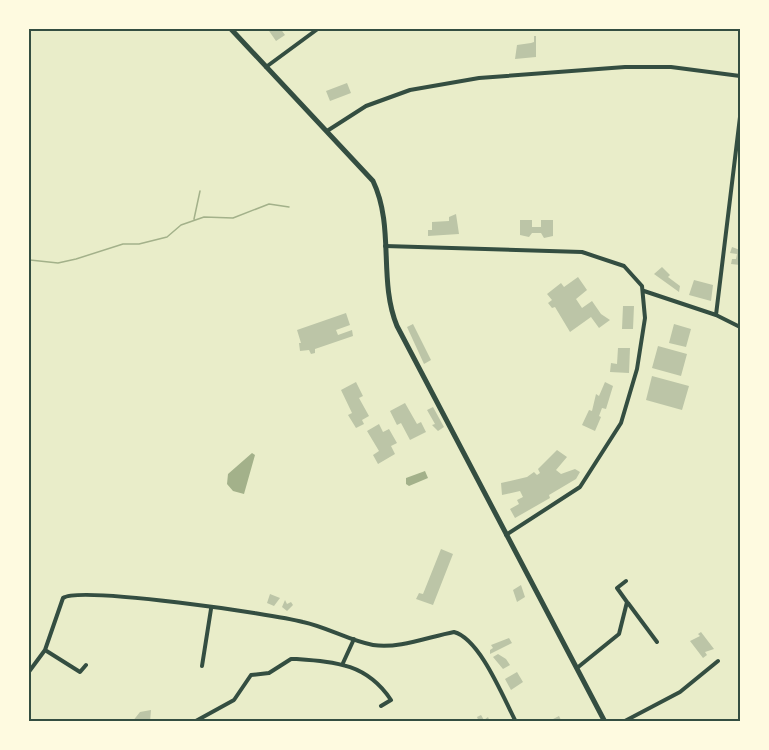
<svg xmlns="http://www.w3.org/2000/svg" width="769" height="750" viewBox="0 0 769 750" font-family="Arial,sans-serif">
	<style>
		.water { fill: #a3b18a }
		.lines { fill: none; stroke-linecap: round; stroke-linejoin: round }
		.stream { stroke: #a3b18a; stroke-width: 1.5 }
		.building { fill: #bcc5a7 }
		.minor { stroke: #344e41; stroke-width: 4 }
		.secondary { stroke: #344e41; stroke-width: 5 }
		.neatline { fill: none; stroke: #344e41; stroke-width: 2 }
	</style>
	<rect width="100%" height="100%" fill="#e9edc9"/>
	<path class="water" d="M252,453L255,455L244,494L233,491L227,484L228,474Z
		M425,471L428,478L409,486L406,484V478Z"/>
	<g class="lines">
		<path class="stream" d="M194,219L200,191
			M30,260L58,263L76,259L123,244H139L167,237L181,225L204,217L233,218L269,204L289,207"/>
	</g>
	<path class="building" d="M267,28H280L285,35L276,41Z
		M534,36H536V57L515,59L517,45L531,43L534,42Z
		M347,83L351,93L330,101L326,91Z
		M456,214L459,234L428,236V230H432V222L449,221V217Z
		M520,220H532V227H541V220H553V236L544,238L541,233H532L529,237L520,235Z
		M732,247L740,250V265L731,264L732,259H736L737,254L730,253Z
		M662,267L670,275L668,277L680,286L679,292L654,274Z
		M578,277L587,290L576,299L582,308L592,301L601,314L610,320L599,328L591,317L570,332L555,307L552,308L548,303L552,300L547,294L561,283L564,287Z
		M694,280L713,285L711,301L689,295Z
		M623,306H634L633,329H622Z
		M346,313L350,325L336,330L338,335L352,330L353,336L315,349V353L311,354L309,350L300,351L299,343H301L297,330Z
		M413,324L431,360L424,364L407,327Z
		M674,324L691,329L686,347L669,343Z
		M658,346L687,354L681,376L652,368Z
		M618,348H630L629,373L610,372L611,363L617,364Z
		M652,376L689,386L682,410L646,400Z
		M356,382L363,396L359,398L369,416L362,420L364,424L356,428L348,415L352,413L341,390Z
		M605,382L613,386L606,409L602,408L599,416L601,417L595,431L582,425L589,410L592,411L596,394L599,396Z
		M405,403L417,424L421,422L426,432L410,440L401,423L397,425L390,411Z
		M433,407L444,427L438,431L432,425L435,424L427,410Z
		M379,424L383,432L389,429L397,443L391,446L395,454L378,464L373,455L379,451L367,431Z
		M557,450L567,457L556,470L561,474L575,469L580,472L576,479L549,495L550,498L515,518L510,509L519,504L517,500L523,497L520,491L502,495L501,483L527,477L534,472L537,475L540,473L538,469Z
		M441,549L453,554L433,605L416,599L419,593L423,594Z
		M521,585L525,597L517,602L513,590Z
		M270,594L280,598L274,606L267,603Z
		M285,600L287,604L291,602L293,605L287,611L282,607Z
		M701,632L714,649L705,652L707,655L703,658L690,641L700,636L698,634Z
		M509,638L512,643L490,654V650L493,648L491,645Z
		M498,654L506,659L510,665L503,669L493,657Z
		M517,672L523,682L511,690L505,679Z
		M151,710L150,722H132L140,712Z
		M481,715L484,720L488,717L490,722H479L477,717Z
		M559,716L562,722H548L553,719Z"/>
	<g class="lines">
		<path class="minor" d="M266,67L319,28
			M327,131L366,106L410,90L479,78L625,67H671L740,76
			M385,246L582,252L624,266L642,286L645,318L637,369L621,423L580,487L506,535
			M644,291L716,315L740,327
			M716,315L740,117
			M628,603L657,642
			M45,650L80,672L86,665
			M343,663L354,639
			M202,666L211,609
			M577,668L619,634L627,602L617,588L626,581
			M28,673L45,650L63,598C80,586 274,614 303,622C327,627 350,641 373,645C399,649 428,637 454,632C480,639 503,697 516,722
			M194,722L234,700L251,675L269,673L291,659H296C337,662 367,664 391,700L381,706
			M623,722L680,692L718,661"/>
		<path class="secondary" d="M230,28L373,181C395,227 378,280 397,326L605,722"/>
	</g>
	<rect width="769" height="750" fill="none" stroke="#fefae0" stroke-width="60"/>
	<rect x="30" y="30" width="709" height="690" class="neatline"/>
</svg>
